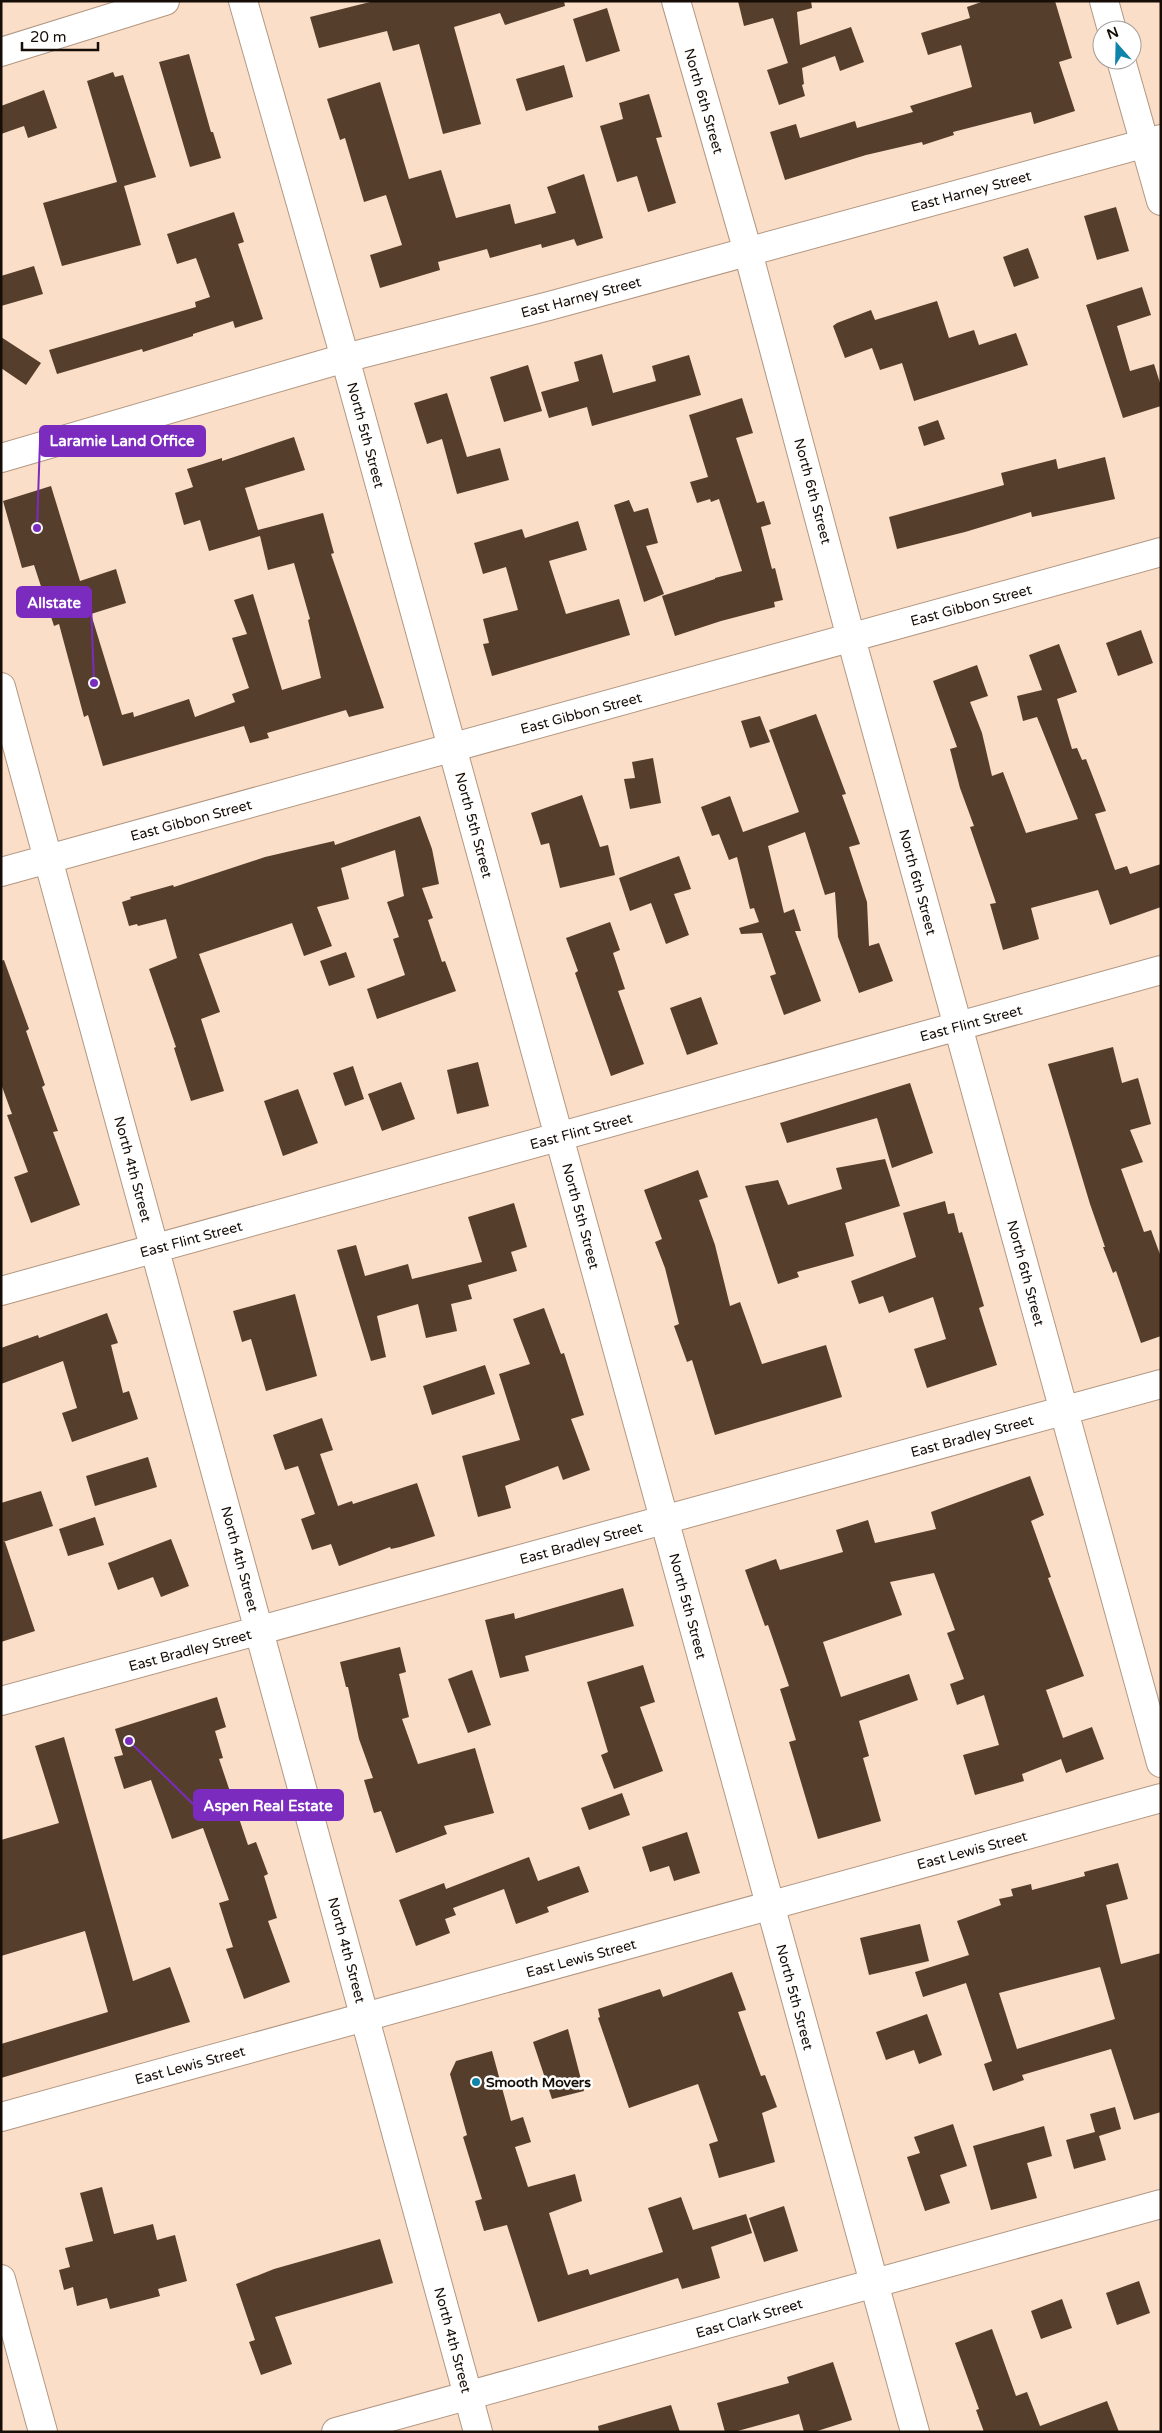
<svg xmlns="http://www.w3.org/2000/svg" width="1162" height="2433" viewBox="0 0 1162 2433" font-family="'Varela Round',sans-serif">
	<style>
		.building { fill: #553e2b; fill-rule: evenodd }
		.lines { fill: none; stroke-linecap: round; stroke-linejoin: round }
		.minor-casing { stroke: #b29782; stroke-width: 30 }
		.major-casing { stroke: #b29782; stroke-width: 30 }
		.minor { stroke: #fff; stroke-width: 28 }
		.major { stroke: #fff; stroke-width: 28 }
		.poi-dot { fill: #0f84aa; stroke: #fff; stroke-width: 2 }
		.labels { text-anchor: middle; stroke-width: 5; stroke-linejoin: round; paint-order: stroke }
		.street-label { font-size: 14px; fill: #160d06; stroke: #fff }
		.poi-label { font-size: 14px; font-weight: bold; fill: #160d06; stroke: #fff; text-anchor: start }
		.leader { fill: none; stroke: #7b2cbf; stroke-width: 2 }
		.callout-dot { fill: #7b2cbf; stroke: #fff; stroke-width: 2 }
		.callout { fill: #7b2cbf; stroke: #7b2cbf; stroke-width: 2 }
		.callout-label { font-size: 15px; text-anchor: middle; font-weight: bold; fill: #fff }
	</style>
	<rect width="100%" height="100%" fill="#fbdec7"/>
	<path class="building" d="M374,1H564L565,6L505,25L500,13L454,27L481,124L443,134L419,44L393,51L387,31L319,48L310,17Z
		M738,1H811L812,8L797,12L800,45L851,27L864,62L840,71L835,56L802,68L804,84L802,85L805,96L779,105L767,70L788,63L773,18L744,26Z
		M984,1H1055L1072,58L1059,62L1075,111L1034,124L1031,112L953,132L954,135L923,145L922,142L866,155L785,180L770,132L796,124L800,138L855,121L857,128L913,112L910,106L972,87L961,45L928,55L921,33L970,18L967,7Z
		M607,8L620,51L586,62L573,19Z
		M189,54L211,132H213L221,158L190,167L159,62Z
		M564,65L573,97L526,111L516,79Z
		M113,72L115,77L123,75L156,177L124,186L141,245L62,266L43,203L117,182L87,81Z
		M380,82L409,179L441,170L456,218L510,204L515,224L556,213L547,187L584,174L603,238L577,246L574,239L542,248L541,244L490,258L487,249L438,262L440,270L380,288L370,255L402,245L386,195L364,202L345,138L340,140L327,99Z
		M44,90L57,128L28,138L24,126L1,134V106Z
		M649,94L662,137L656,138L676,203L648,212L637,176L617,182L600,126L623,119L619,103Z
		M1116,207L1129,251L1097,260L1084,216Z
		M234,212L244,242L238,244L263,319L235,328L233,321L193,334V336L143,352L142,349L57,374L49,350L196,307L195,302L210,297L196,258L177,264L167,234Z
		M1028,248L1039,278L1014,287L1003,257Z
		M34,266L43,294L1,306V276Z
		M1142,287L1151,315L1117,326L1130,371L1154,364L1161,386V406L1123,418L1086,305Z
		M937,301L949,338L974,330L979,345L1016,333L1028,365L914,401L902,363L880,370L872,348L845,358L833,326L837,323L871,310L875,320Z
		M1,337L41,363L26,385L1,368Z
		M602,354L613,393L656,381L652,366L689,355L701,395L592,426L587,407L549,418L541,392L579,381L574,362Z
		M528,365L542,411L504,422L490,377Z
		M447,393L467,457L500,448L509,480L457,494L442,439L427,444L414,403Z
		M742,398L753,433L736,438L757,503L764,501L771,524L761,527L772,569L775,568L783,600L774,602L775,607L721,621L675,636L662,596L715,579V578L742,571L719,499L711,502L710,499L697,503L690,482L708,477L689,415Z
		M938,420L945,439L924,446L918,427Z
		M294,437L305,470L245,488L258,530L323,513L334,553L331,554L384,708L349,717L346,710L267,733L269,738L250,743L244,726L103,766L88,715L84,717L59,624L54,626L34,565L22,568L3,501L51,486L80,581L116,569L126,603L91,614L122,715L133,712L134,717L189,699L195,717L235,702L232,694L249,688L232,638L247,634L234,600L253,594L282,690L321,678L308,620L310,619L294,563L268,570L260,536L209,551L200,520L184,525L175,493L193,487L187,469L222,458V461Z
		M1105,457L1115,499L1032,517L1031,512L965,532L897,549L889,517L1004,485L1001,473L1056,459L1058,469Z
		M629,500L634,512L648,508L658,543L646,546L664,594L644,602L614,505Z
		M578,521L587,550L549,561L566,614L619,599L630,635L492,676L483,644L489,643L483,619L518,610L506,567L483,574L474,543L522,529L525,538Z
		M1141,630L1153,663L1118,676L1106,643Z
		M1059,644L1077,692L1057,699L1072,749L1077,748L1082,760L1086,759L1106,811L1095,814L1115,870L1127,866L1130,874L1161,864V907L1110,925L1098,890L1031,908L1039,939L1003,950L990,904L996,903L970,827L974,826L960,788L950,749L957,747L933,681L977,665L988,696L970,702L982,733L992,776L1003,772L1026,833L1078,819L1037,717L1023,721L1017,696L1042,690L1029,655Z
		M816,714L846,794L842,795L860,844L849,847L867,902L869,946L879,943L893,981L859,993L838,937L835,892L825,895L805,832L768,846L784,913L794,909L801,931H795L821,1001L784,1015L770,976L776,974L762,933L741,934L739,928L759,922L754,908L750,909L737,857L729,860L719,834L712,836L701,807L730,796L743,832L799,812L769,730Z
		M760,716L770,742L750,748L741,721Z
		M653,758L661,803L630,809L624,779L635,778L632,762Z
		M582,795L600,847L608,845L615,875L560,888L549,843L541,845L531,813Z
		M420,816L432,849L439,884L422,888L433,918L428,920L442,962L445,961L456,991L377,1019L367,989L405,975L393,939L399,937L387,902L404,896L395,850L341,868L349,899L317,907L332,946L304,956L292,923L199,954L220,1012L201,1019L224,1091L191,1101L174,1048L176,1047L149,969L177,958L166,919L138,926L137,924L129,926L122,902L131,899L130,897L173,885L174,887L265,857L334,841L335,845Z
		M679,856L691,889L674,894L689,935L666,944L651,903L630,911L619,878Z
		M610,922L620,950L613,953L625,989L618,991L644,1064L611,1076L575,973L578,971L566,938Z
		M346,952L355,977L329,986L320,961Z
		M4,960L29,1029L26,1031L45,1085L42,1087L58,1131L53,1132L80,1205L31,1223L14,1177L28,1172L7,1115L12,1114L1,1084V961Z
		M701,997L718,1044L687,1055L670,1008Z
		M1113,1047L1122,1083L1138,1078L1151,1124L1130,1130L1143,1162L1121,1169L1144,1232L1151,1230L1161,1257V1336L1141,1343L1116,1271L1113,1273L1103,1247H1105L1090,1204L1048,1064Z
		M478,1062L489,1106L457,1114L447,1070Z
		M353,1066L364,1099L345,1106L333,1073Z
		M401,1082L415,1119L382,1131L368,1094Z
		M910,1083L933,1153L892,1168L877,1118L787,1143L780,1123Z
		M298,1089L318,1143L283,1156L264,1101Z
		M885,1159L900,1206L845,1223L854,1256L797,1272L799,1277L778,1284L745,1186L778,1180L788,1205L842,1189L836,1168Z
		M698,1170L708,1197L699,1200L715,1245L730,1306L740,1302L762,1364L826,1345L842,1397L715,1435L692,1360L687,1362L674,1326L679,1324L665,1268L655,1242L662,1239L644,1190Z
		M945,1201L948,1214L954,1213L959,1233L962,1232L984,1306L979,1308L997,1365L927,1388L914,1349L946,1339L933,1297L889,1313L883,1296L859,1304L851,1281L916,1257L903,1213Z
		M514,1203L527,1247L511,1252L517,1271L468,1285L472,1299L451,1304L457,1331L426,1338L418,1304L377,1316L386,1357L371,1361L337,1250L356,1245L365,1276L408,1264L412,1279L482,1262L468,1217Z
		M295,1294L317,1376L266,1391L251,1339L242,1342L233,1311Z
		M544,1308L561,1354L564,1353L584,1415L571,1419L590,1470L563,1480L558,1466L505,1486L511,1508L478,1517L462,1456L520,1440L499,1374L530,1364L513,1319Z
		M107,1313L118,1343L111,1345L123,1393L129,1391L138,1419L72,1442L62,1413L77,1408L63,1361L1,1384V1348L38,1335L39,1338Z
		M485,1365L495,1394L432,1415L423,1386Z
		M322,1418L333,1450L320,1454L338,1506L352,1501L353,1504L417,1483L435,1536L400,1547L391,1549L390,1547L339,1566L331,1544L312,1550L301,1519L315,1514L298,1466L285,1470L273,1435Z
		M148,1457L157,1487L95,1506L86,1476Z
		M1030,1476L1044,1515L1031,1521L1051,1577L1048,1578L1084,1676L1046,1690L1063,1738L1092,1727L1104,1759L1066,1773L1061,1759L1022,1774L1024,1781L975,1795L963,1755L999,1745L984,1695L957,1705L950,1684L964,1679L947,1633L955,1630L934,1573L890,1582L902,1615L823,1642L841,1697L909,1674L918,1700L859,1721L869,1756L863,1758L881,1821L818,1839L789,1742L796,1740L780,1689L789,1686L768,1625L765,1626L745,1570L776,1559L780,1570L843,1552L836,1530L868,1520L875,1543L936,1529L931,1512Z
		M41,1491L53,1526L3,1542H5L35,1631L1,1642V1503Z
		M95,1517L104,1545L68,1556L59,1529Z
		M171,1539L189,1586L161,1597L153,1577L118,1590L108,1563Z
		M623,1588L634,1626L525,1656L529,1671L500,1678L485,1620L514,1613L515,1619Z
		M400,1647L406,1672L399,1674L409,1717L402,1719L418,1764L475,1748L494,1813L444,1826L447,1834L396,1853L381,1811L374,1813L364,1780L373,1778L359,1739L348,1687H346L340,1662Z
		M643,1665L655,1702L640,1707L663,1771L614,1789L601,1755L608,1752L587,1682Z
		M472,1670L491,1725L468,1733L448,1679Z
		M217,1697L226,1727L215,1731L223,1758L219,1759L248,1845L256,1842L268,1874L264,1876L277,1918L268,1921L290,1982L244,1999L226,1949L233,1947L219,1903L229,1900L203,1828L172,1839L151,1780L124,1789L114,1757L123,1755L115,1729Z
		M64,1737L133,1981L170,1967L190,2022L1,2078V2044L108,2012L85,1931L1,1956V1840L59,1823L35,1746Z
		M622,1793L630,1815L589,1830L581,1808Z
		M687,1832L700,1873L674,1881L669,1866L650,1872L642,1847Z
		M529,1857L538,1881L579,1866L589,1892L547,1907L549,1912L516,1924L504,1889L453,1908L456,1915L445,1919L450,1933L416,1946L399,1900L444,1883L446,1889Z
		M1118,1863L1128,1899L1106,1905L1121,1964L1161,1953V2112L1134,2120L1111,2049L1022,2075L1024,2080L993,2091L984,2064L992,2061L966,1983L923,1997L915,1972L969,1955L957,1921L1001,1905L999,1899L1013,1896L1011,1889L1031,1884L1032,1890L1085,1876L1084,1872ZM1100,1967L1115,2019L1017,2049L999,1993Z
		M920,1924L929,1961L869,1975L860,1938Z
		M732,1972L746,2010L738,2012L761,2076L765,2075L777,2107L762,2113L775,2162L719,2178L709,2144L718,2141L698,2084L629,2108L598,2018L600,2017L598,2009L660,1989L663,1997Z
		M927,2014L942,2055L919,2064L914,2050L886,2060L876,2032Z
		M568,2029L584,2091L552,2099L533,2042Z
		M492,2051L511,2121L523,2117L531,2142L515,2147L528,2187L575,2174L582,2201L549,2213L568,2275L588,2269L590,2275L663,2252L648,2208L681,2197L693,2230L746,2214L752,2233L711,2247L720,2278L682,2289L678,2278L538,2322L507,2225L484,2231L475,2201L482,2199L463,2137L467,2135L450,2074L456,2061Z
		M1115,2107L1121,2129L1099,2136L1106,2160L1074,2169L1066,2140L1095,2132L1090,2114Z
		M953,2124L967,2166L940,2175L950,2203L925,2211L907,2157L920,2153L914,2137Z
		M1044,2126L1052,2156L1027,2163L1037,2198L991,2210L973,2146Z
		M102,2187L114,2234L153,2224L157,2240L175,2235L187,2281L158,2289L160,2296L110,2309L107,2298L77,2306L73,2287L64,2290L59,2270L70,2267L65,2248L93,2241L80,2193Z
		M784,2206L798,2251L764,2262L749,2218Z
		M380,2239L393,2283L275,2317L292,2364L261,2375L249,2342L255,2340L236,2284L274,2269Z
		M1139,2281L1150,2313L1117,2325L1106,2293Z
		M1062,2299L1072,2328L1041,2339L1031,2311Z
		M992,2329L1016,2396L1027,2392L1040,2426L1107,2401L1119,2432H984L976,2410L979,2409L955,2343Z
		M833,2362L852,2420L814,2432H804L799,2414L734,2432H725L717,2403L789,2383L787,2377Z
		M671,2405L680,2432H599L598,2426Z"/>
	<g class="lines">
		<defs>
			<path id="minor" d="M243,1L345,358L915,2432
				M676,1L748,252L851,638L1161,1763
				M1104,1L1112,30
				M1,52L165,1
				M1121,60L1161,201
				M1,687L478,2432
				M1,872L1161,552
				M1,1291L1161,970
				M1,1701L1161,1384
				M1,2117L1161,1798
				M336,2432L1161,2204"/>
			<path id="major" d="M1,458L345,358L549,306L1161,139
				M1,2279L43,2432"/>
		</defs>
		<use href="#minor" class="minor-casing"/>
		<use href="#major" class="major-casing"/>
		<use href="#minor" class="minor"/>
		<use href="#major" class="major"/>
	</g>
	<circle class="poi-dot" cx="476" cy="2082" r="5"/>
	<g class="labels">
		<g class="street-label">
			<text transform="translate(704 101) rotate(74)" y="5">North 6th Street</text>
			<text transform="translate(971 191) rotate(-15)" y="5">East Harney Street</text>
			<text transform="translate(581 297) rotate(-15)" y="5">East Harney Street</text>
			<text transform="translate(366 435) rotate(75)" y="5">North 5th Street</text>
			<text transform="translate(813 491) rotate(75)" y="5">North 6th Street</text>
			<text transform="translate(971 605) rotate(-15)" y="5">East Gibbon Street</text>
			<text transform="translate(581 713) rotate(-15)" y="5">East Gibbon Street</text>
			<text transform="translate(191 820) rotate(-15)" y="5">East Gibbon Street</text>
			<text transform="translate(474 825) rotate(75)" y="5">North 5th Street</text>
			<text transform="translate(918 882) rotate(75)" y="5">North 6th Street</text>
			<text transform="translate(971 1023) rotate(-15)" y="5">East Flint Street</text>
			<text transform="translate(581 1131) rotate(-15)" y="5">East Flint Street</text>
			<text transform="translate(133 1169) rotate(75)" y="5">North 4th Street</text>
			<text transform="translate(581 1216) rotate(75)" y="5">North 5th Street</text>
			<text transform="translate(191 1239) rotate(-15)" y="5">East Flint Street</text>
			<text transform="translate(1026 1273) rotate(75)" y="5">North 6th Street</text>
			<text transform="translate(972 1436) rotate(-15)" y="5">East Bradley Street</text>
			<text transform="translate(581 1543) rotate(-15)" y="5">East Bradley Street</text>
			<text transform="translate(240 1559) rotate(75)" y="5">North 4th Street</text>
			<text transform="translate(688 1606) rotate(75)" y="5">North 5th Street</text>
			<text transform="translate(190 1650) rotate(-15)" y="5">East Bradley Street</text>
			<text transform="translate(972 1850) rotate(-15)" y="5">East Lewis Street</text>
			<text transform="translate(347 1950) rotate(75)" y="5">North 4th Street</text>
			<text transform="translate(581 1958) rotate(-15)" y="5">East Lewis Street</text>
			<text transform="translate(795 1997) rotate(75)" y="5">North 5th Street</text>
			<text transform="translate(190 2065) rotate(-15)" y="5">East Lewis Street</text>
			<text transform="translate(749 2318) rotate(-16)" y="5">East Clark Street</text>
			<text transform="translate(453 2340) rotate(75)" y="5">North 4th Street</text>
		</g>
		<g class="poi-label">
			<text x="486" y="2087">Smooth Movers</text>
		</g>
	</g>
	<path class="leader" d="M37 528L40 441M94 683L91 602M129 1741L194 1805"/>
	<g class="callout-dot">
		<circle cx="37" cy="528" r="5"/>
		<circle cx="94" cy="683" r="5"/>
		<circle cx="129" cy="1741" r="5"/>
	</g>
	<g class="callout">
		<rect x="40" y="426" width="165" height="30" rx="5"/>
		<rect x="17" y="587" width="74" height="30" rx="5"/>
		<rect x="194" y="1790" width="149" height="30" rx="5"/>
	</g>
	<g class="callout-label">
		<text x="122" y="446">Laramie Land Office</text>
		<text x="54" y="608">Allstate</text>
		<text x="268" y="1811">Aspen Real Estate</text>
	</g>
	<rect width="1162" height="2433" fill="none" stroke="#160d06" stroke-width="5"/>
	<g transform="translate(1117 45) rotate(340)"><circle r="24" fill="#ffffff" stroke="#a29e9b"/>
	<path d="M0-4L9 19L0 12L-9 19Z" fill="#0f84aa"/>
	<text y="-8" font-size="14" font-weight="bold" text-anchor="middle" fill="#160d06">N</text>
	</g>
	<path d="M22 42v8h76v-8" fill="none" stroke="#160d06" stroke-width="2.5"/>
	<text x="30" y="42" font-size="15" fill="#160d06" stroke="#ffffff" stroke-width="4" paint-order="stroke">20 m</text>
</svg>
